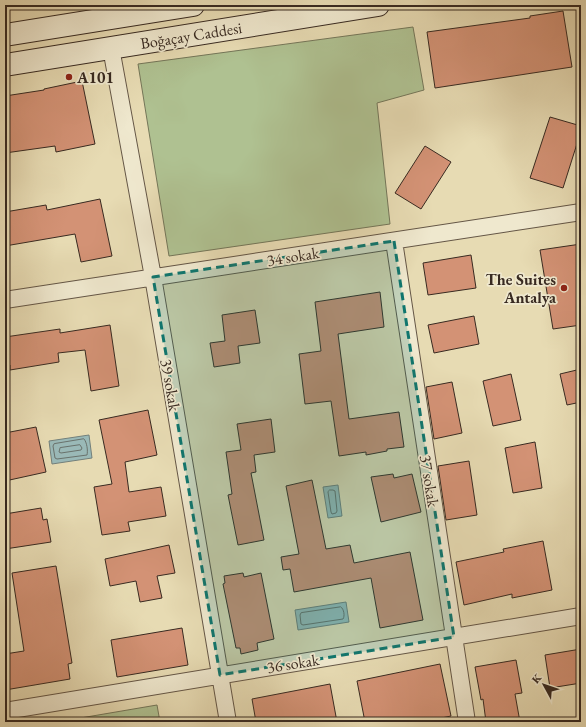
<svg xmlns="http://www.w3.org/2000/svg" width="586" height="727" viewBox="0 0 586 727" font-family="'EB Garamond',serif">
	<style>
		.green { fill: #afc191; stroke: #747659 }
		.water { fill: #9ab9b7; stroke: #73807b }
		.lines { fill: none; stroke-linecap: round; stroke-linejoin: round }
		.shore { stroke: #69726c; stroke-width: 1 }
		.building { fill: #d39275; stroke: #382a21 }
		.street-casing { stroke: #645646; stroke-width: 18 }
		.secondary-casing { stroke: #382a21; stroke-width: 24 }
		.street { stroke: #efe8ce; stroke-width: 16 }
		.secondary { stroke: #efe8ce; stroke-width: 22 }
		.marked { fill: #0f766e; fill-opacity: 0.2; stroke: #0f766e; stroke-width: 3; stroke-dasharray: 8 5; stroke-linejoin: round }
		.poi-dot { fill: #8f2418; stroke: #efe8ce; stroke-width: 1.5 }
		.labels { text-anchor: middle; stroke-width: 3.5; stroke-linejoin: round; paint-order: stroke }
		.street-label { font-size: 16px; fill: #382a21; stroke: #efe8ce }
		.poi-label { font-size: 16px; font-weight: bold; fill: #382a21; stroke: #efe8ce; text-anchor: start }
	</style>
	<rect width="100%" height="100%" fill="#e7dbb3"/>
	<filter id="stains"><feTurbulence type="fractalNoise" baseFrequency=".005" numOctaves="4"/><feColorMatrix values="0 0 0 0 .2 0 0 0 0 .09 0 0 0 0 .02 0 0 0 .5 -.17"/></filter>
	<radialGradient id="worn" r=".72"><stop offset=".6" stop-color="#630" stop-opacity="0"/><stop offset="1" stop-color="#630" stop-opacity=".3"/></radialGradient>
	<path class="green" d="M413,27L424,90L377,103L390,224L169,256L138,64Z
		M157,705L160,722H57Z"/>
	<path class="water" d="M89,435L92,458L52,464L49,441Z
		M338,485L342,516L328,518L323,487Z
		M346,602L349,622L298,630L295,610Z"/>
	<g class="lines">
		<path class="shore" d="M84,439C87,442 88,451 87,455L57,459L55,458L53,446L54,444Z
			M80,445L82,448L81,450L61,453L59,452L60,448Z
			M330,490H333L335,491L337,511L336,513L332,514L331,512L328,492Z
			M341,607C344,609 345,616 343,619L303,625L301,624L300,615L301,613Z"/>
	</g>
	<path class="building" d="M563,11L572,67L435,88L427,32L530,18V16Z
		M82,81L95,144L56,152L55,146L5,153V96L44,90V89Z
		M550,117L581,126V131L563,188L530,178Z
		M425,146L451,162L421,209L395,193Z
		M100,199L112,256L81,262L75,234L5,246V212L46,205L47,210Z
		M581,244V325L553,329L540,250Z
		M471,255L476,288L428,295L423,263Z
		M380,292L384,327L338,334L349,419L399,412L404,447L387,449V451L366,455V452L339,456L331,401L305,404L299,354L321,351L315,302Z
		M255,310L260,343L238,346L240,363L214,367L210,343L225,341L222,315Z
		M474,316L479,344L434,353L428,325Z
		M110,325L119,386L91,391L85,350L58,353L59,362L10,370V365L5,366V337L60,329V333Z
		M581,369V402L567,405L560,374Z
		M511,374L521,420L493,426L483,381Z
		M452,382L462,433L434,439L426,387Z
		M148,410L157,455L125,462L129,492L161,487L166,516L128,522L130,531L102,535L94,487L112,484L99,420Z
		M271,419L275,452L254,455L256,472L251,473L264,540L238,545L228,495L232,494L226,452L241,450L237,424Z
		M36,427L46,472L5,481V433Z
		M535,442L542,488L513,493L505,448Z
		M469,461L477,515L446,520L438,466Z
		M393,474L394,478L412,474L421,512L381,522L371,477Z
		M312,480L326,549L350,545L354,563L410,552L423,620L380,628L371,578L294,592L290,569L283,570L281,557L299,554L286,486Z
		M41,508L43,520L47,519L51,542L5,549V514Z
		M543,541L552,590L512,598V594L464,605L456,562L504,552L503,549Z
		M169,545L175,573L157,576L162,598L140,602L136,581L110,586L105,559Z
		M56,566L72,663L68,664L70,679L5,690V654L24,651L12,573Z
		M243,573L244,577L261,573L274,639L257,643L258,650L241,654L240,648H236L223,584L225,583L224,576Z
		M182,628L188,665L117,677L111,640Z
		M581,649V683L550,688L545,655Z
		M516,660L522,693L515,694L520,722H486L483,699L481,700L475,667Z
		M440,664L451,716L422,722H365L357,681Z
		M330,684L337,722H256L252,699Z"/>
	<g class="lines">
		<defs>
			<path id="street" d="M111,48L153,277L228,722
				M394,241L467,722
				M5,300L581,212
				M5,711L581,616"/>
			<path id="secondary" d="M5,35L193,5
				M5,65L378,5"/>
		</defs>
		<use href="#street" class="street-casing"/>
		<use href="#secondary" class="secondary-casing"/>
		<use href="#street" class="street"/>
		<use href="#secondary" class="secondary"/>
	</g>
	<path class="marked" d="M394,241L454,637L220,675L153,277Z"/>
	<g class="poi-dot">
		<circle cx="69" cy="77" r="4"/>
		<circle cx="564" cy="288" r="4"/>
	</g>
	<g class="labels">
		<g class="street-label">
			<text transform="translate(191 35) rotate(-9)" y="6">Boğaçay Caddesi</text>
			<text transform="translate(293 256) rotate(-9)" y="6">34 sokak</text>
			<text transform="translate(171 385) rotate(80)" y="6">39 sokak</text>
			<text transform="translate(430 481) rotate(81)" y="6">37 sokak</text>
			<text transform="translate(293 663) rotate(-9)" y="6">36 sokak</text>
		</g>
		<g class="poi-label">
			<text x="77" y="83">A101</text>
			<text x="556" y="285" text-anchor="end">The Suites<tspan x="556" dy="18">Antalya</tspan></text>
		</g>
	</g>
	<rect width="586" height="727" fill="none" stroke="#e7dbb3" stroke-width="20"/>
	<rect x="6" y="6" width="574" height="715" fill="none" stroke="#382a21" stroke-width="2"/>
	<rect x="10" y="10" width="566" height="707" fill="none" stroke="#382a21"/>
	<g transform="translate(544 685) rotate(310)" stroke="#efe8ce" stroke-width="3" paint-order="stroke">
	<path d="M0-3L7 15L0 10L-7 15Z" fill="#382a21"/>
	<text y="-6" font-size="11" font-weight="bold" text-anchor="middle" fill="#382a21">K</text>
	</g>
	<rect width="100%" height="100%" filter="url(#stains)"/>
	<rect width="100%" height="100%" fill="url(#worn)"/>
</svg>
